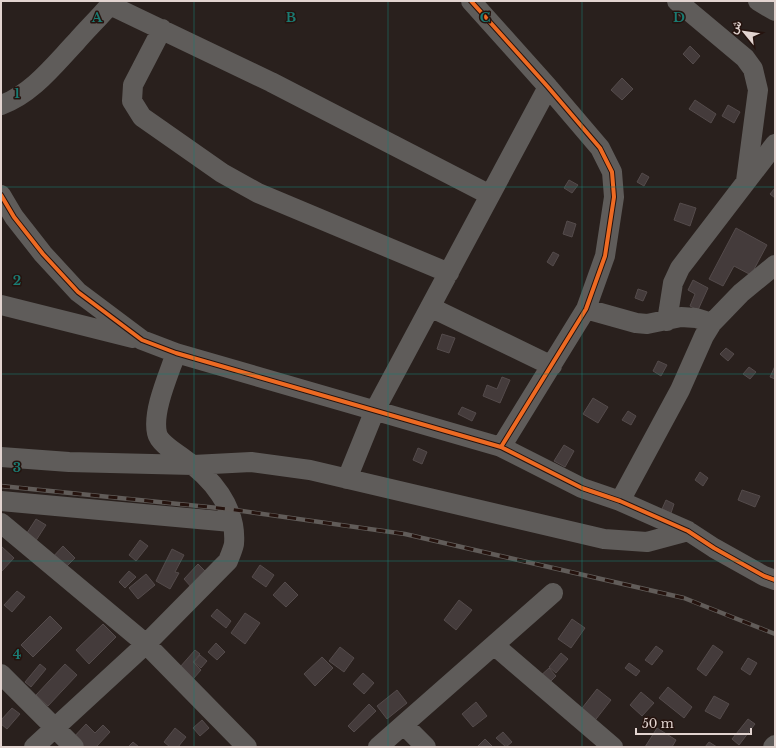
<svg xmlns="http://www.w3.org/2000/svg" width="776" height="748" viewBox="0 0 776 748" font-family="'Libre Baskerville',Vazirmatn,serif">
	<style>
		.building { fill: #443b3b; stroke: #544b4b }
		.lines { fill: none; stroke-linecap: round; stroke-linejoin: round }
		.minor { stroke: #5f5c5a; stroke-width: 20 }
		.rail-casing { stroke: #615c59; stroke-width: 4.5 }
		.rail { stroke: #25130e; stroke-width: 3; stroke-dasharray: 9; stroke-linecap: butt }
		.cycleway-casing { stroke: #25130e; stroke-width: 6 }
		.cycleway { stroke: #ed6a23; stroke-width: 4 }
		.grid { fill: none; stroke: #1a7b73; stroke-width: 1; stroke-opacity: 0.55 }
		.grid-label { font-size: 13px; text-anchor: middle; font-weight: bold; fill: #1a7b73; stroke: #25130e; stroke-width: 3; stroke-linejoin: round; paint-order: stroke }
	</style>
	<rect width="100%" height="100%" fill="#29201d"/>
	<path class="building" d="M690,46L700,56L693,64L683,54Z
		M622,78L633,89L622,100L611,90Z
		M695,100L716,114L711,123L689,109Z
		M728,105L740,112L734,123L722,116Z
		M642,173L649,177L644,186L637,182Z
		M569,180L578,185L572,193L564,188Z
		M775,188V198L770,194Z
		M680,203L696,208L690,226L674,220Z
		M567,221L576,224L572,237L563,234Z
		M736,228L767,245L751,275L734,266L723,286L709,279Z
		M553,252L559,255L553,266L547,262Z
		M693,280L708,288L698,310L690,306L695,294L688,290Z
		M638,289L647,292L643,301L635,298Z
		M442,334L455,338L449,353L437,349Z
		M726,348L734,354L728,361L720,354Z
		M658,361L667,365L661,376L653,371Z
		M775,366V379L770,377Z
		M749,367L756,372L750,379L743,374Z
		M502,377L510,380L500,403L483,396L487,385L497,389Z
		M593,398L608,407L598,423L583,414Z
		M462,407L476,413L472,421L458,414Z
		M628,411L636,416L631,425L622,420Z
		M564,445L574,451L565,467L554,461Z
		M418,448L427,452L422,464L413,460Z
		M700,472L708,478L703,486L695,480Z
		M742,490L760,496L755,507L738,500Z
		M666,500L674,504L671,513L662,509Z
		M36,519L46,525L35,542L25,536Z
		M140,540L148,546L136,561L129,555Z
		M1,546L14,558L1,572Z
		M63,546L75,558L63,570L51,559Z
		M172,549L184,555L175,572L179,573L170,589L156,581Z
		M198,564L207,573L192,588L184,579Z
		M260,565L274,575L266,587L252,577Z
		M129,571L136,577L125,588L119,582Z
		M146,574L155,585L138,599L129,588Z
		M285,582L298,595L286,607L273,595Z
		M17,591L25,597L12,612L4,605Z
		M459,600L472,610L456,630L444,620Z
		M217,609L231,621L226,628L211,616Z
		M245,613L260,623L245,644L231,633Z
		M50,616L62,628L33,657L21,645Z
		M572,619L585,628L571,648L558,639Z
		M103,624L116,637L89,664L76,650Z
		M216,643L225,652L217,660L208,652Z
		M713,645L723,652L706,676L697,669Z
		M656,646L663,651L652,665L645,660Z
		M340,647L354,658L344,672L329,661Z
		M195,650L200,654L193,662L201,670L193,679L180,667Z
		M561,653L568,659L556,673L549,667Z
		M200,655L207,661L201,668L194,662Z
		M322,657L333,668L315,686L304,674Z
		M748,658L757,663L750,675L741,669Z
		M629,663L640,671L636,676L625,668Z
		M40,664L46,669L31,687L25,682Z
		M65,664L77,675L48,706L36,695Z
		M549,668L556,676L546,686L538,678Z
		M363,673L374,683L364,694L353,684Z
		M668,687L692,707L684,718L659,698Z
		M597,689L611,700L593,723L579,712Z
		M397,690L407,703L387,719L377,706Z
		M641,692L654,703L642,716L630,705Z
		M714,696L729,704L720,719L705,711Z
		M476,702L487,716L473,727L462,714Z
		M369,704L376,711L354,732L348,726Z
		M12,708L20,714L7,729L1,724V720Z
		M748,719L755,724L739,745L732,739Z
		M202,720L209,728L200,736L193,728Z
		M86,724L95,733L103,725L110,732L96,747H81L72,739Z
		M175,728L186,737L178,747H170L164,742Z
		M657,728L676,740L672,747H645Z
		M503,732L512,742L506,747L496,738Z
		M485,739L493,747H477Z
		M133,742L139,747H128Z
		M709,742L717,747H705Z"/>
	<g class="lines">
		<path class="minor" d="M471,1L548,87L600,148L612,172L614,197L605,256L586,309L501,447
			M677,1L745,58L753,69L758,90L746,181
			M758,1L775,11
			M110,5L271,82L490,195
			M162,29L133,85L132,101L142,117L222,173L258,193L449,273
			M1,105C32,94 54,65 76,42C88,28 102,15 113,1
			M1,195L14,217L43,254L78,292L142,340L176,353L501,447L582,488L620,501L688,531L714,548L764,576L775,580
			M1,305L133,338
			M430,307L552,366
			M586,309L636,323L647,324L681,317L696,318L712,323
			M667,321L673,283L680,268L775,144
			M1,457L69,462L193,465L251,462L310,470L604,539L647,542L688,531
			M347,479L375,410L548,87
			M1,501L231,522
			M620,501L680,390L704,336L712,323L741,293L775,265
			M1,523L146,644L247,747
			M494,645L613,747
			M1,674L74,747
			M404,725L426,747
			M34,747L146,644L228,561C230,556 233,549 234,544C237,507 211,477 183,458C175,452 159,443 157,433C152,411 169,374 176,353
			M378,747L553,593
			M773,747L775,745"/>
		<defs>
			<path id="rail" d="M1,486L228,509L405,534L684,598L775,634"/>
		</defs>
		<use href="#rail" class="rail-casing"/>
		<use href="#rail" class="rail"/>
		<defs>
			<path id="cycleway" d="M471,1L548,87L600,148L612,172L614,197L605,256L586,309L501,447
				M1,195L14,217L43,254L78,292L142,340L176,353L501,447L582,488L620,501L688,531L714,548L764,576L775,580"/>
		</defs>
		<use href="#cycleway" class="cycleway-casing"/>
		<use href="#cycleway" class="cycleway"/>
	</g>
	<path class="grid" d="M194,1V747M388,1V747M582,1V747M1,187H775M1,374H775M1,561H775"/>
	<g class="grid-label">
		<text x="97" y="22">A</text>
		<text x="291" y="22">B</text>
		<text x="485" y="22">C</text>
		<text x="679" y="22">D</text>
		<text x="17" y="98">1</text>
		<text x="17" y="285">2</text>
		<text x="17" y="472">3</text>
		<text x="17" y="659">4</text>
	</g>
	<rect width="776" height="748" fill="none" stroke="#e2d4d0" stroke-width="4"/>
	<g transform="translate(744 32) rotate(299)" stroke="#25130e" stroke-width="3" paint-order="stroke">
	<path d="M0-3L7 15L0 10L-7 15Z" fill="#e2d4d0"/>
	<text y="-6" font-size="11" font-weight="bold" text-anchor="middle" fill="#e2d4d0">ش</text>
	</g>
	<path d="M636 728v6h115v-6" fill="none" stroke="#e2d4d0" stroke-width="2"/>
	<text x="642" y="728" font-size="12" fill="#e2d4d0" stroke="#25130e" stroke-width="3" paint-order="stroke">50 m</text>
</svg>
